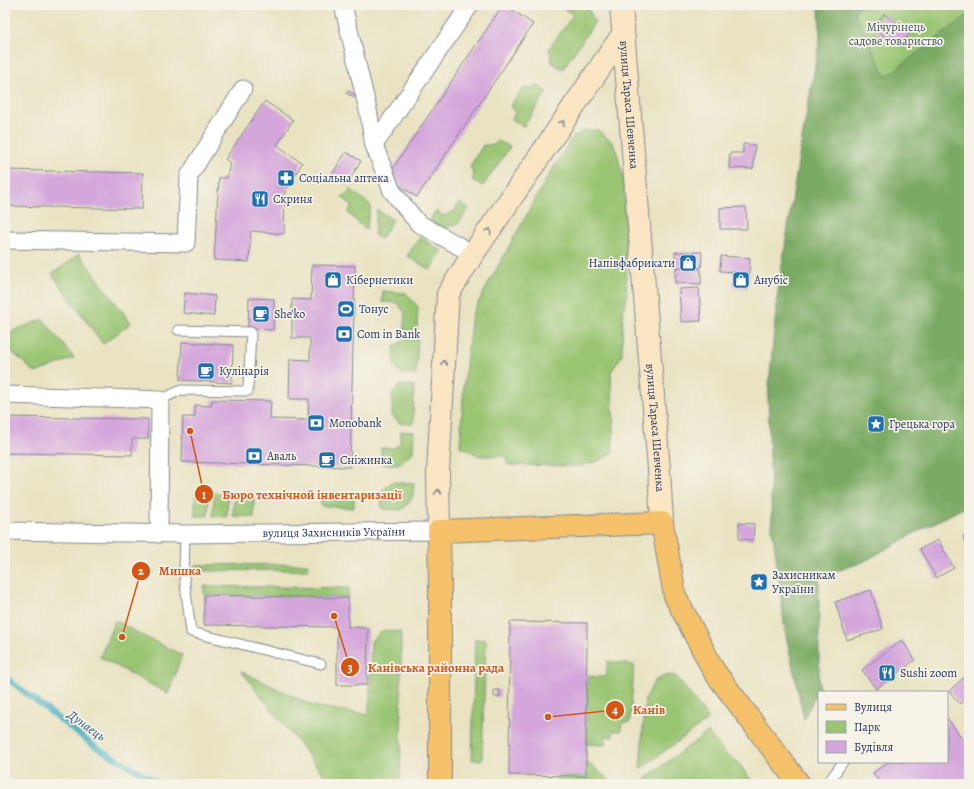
<svg xmlns="http://www.w3.org/2000/svg" width="974" height="789" viewBox="0 0 974 789" font-family="Alegreya,serif">
	<style>
		.green { fill: #99c471; stroke: #5a7a68 }
		.forest { fill: #7aaa63; stroke: #4a6c60 }
		.lines { fill: none; stroke-linecap: round; stroke-linejoin: round }
		.stream { stroke: #42adc1; stroke-width: 6 }
		.building { fill: #d4a6dc }
		.lane-casing { stroke: #828990; stroke-width: 11 }
		.street-casing { stroke: #828990; stroke-width: 19 }
		.secondary-casing { stroke: #828990; stroke-width: 24 }
		.primary-casing { stroke: #828990; stroke-width: 24 }
		.lane { stroke: #fff; stroke-width: 9 }
		.street { stroke: #fff; stroke-width: 17 }
		.secondary { stroke: #fbe6c4; stroke-width: 22 }
		.primary { stroke: #f5c16b; stroke-width: 22 }
		.oneway { stroke: #8b8a91 }
		.labels { text-anchor: middle; stroke-width: 3.5; stroke-linejoin: round; paint-order: stroke }
		.park-label { font-size: 12px; fill: #3a5463; stroke: #f7f3e8 }
		.street-label { font-size: 12px; fill: #1b2f5e; stroke: #f7f3e8 }
		.poi-label { font-size: 12px; fill: #1b2f5e; stroke: #f7f3e8; text-anchor: start }
		.water-label { font-size: 13px; font-style: italic; fill: #295b81; stroke: #f7f3e8 }
		.leader { fill: none; stroke: #d45514; stroke-width: 1.5 }
		.callout-dot { fill: #d45514; stroke: #f7f3e8; stroke-width: 1.5 }
		.mark-label { font-size: 12px; text-anchor: middle; font-weight: bold; fill: #fff }
		.callout-label { font-size: 13px; text-anchor: middle; font-weight: bold; fill: #d45514; stroke: #f7f3e8; stroke-width: 3.5; stroke-linejoin: round; paint-order: stroke }
	</style>
	<rect width="100%" height="100%" fill="#f7f3e8"/>
	<filter id="ink" filterUnits="userSpaceOnUse"><feTurbulence type="fractalNoise" baseFrequency=".025" numOctaves="2"/><feDisplacementMap in="SourceGraphic" scale="8" xChannelSelector="R" yChannelSelector="G"/><feConvolveMatrix kernelMatrix="1 2 1 2 8 2 1 2 1" color-interpolation-filters="sRGB"/></filter>
	<filter id="wash" filterUnits="userSpaceOnUse"><feTurbulence type="fractalNoise" baseFrequency=".012" numOctaves="4" result="noise"/><feDisplacementMap in="SourceGraphic" scale="16" xChannelSelector="R" yChannelSelector="G"/><feGaussianBlur stdDeviation="0.9" result="paint"/><feColorMatrix in="noise" values="0 0 0 0 0 0 0 0 0 0 0 0 0 0 0 0 0 1.4 0 .05"/><feComposite in="paint" operator="in"/></filter>
	<g filter="url(#wash)">
		<rect width="100%" height="100%" fill="#e9e3c2"/>
		<path class="green" d="M559,5H586L595,22L563,69L552,63V59L549,49L573,15Z
			M863,5H969V14L886,78L854,12Z
			M537,85L547,92L523,127L512,119L515,113L510,105L523,89L535,87Z
			M598,130L613,143L618,156L624,182L627,297L623,309L622,355L611,372L614,431L612,453L596,462L579,466L508,465L505,456H480L460,446L464,383L472,314L497,268L550,173L572,138L583,131Z
			M498,141L510,147L483,186L472,180L474,176L470,166L483,145H494Z
			M350,189L371,206L366,230L348,213L352,206L342,197Z
			M459,202L469,208L458,224L443,228L429,221L435,211L444,216L455,211Z
			M377,210L393,220L381,239L374,235Z
			M420,237L442,251L430,270L407,256Z
			M79,254L131,323L103,344L52,274Z
			M383,291L406,293L418,307L417,330H404L405,313L398,303L382,302Z
			M43,319L74,358L35,373L5,345V334Z
			M406,338L418,339L416,375L402,374L394,365V347Z
			M400,385H414L413,424L399,423L392,415V395Z
			M401,431L414,432L413,452L399,464H381V448H394L400,443Z
			M392,482L414,483L413,495L411,500L403,509L399,510L382,509L381,491Z
			M234,492L254,493V517L233,516Z
			M195,493H209L208,516H195Z
			M214,493L228,494L227,517L213,516Z
			M321,493L354,494V508L321,506Z
			M308,564L309,570L196,571L195,565Z
			M204,586L349,588L348,598L204,595Z
			M115,620L147,638L182,655L168,694L100,657Z
			M383,630L401,632V745L400,784H331L241,671L313,706L369,715L371,641Z
			M475,639L486,640L482,760H472Z
			M608,661L634,665L630,722L622,723L621,731H613V737L606,736L605,745L586,744L587,676L606,677Z
			M668,675L676,676L709,719L640,769L645,700L654,681Z
			M708,732L726,755L737,761L754,784H647V777Z
			M586,761L614,784H558L557,776H586Z"/>
		<path class="forest" d="M819,5H863L854,12L886,77L969,14V506L965,507L911,535L863,562L819,577V688L804,719L785,631L774,542L772,529L768,397L777,298L800,150L820,38Z"/>
		<g class="lines">
			<path class="stream" d="M5,677L94,746L161,784"/>
		</g>
		<g id="blocks">
			<path class="building" d="M503,5H505L533,24L417,197L387,177Z
				M884,14L910,33L899,47L873,27Z
				M347,90L361,98L360,100L346,93Z
				M265,101L293,120L277,145L302,163L285,192L284,234L251,231L249,262L214,260L219,178H227L230,163L225,159Z
				M743,144L755,145L753,169L729,168L730,153H743Z
				M346,152L361,161L346,185L331,176Z
				M5,170L143,173L142,209L5,206Z
				M746,207L747,229H720V208Z
				M675,252H702L701,268L675,267Z
				M721,256L750,258L748,288L733,287L734,272L720,271Z
				M312,265L355,266L350,467L182,462L183,417H195V405L211,406L212,400L271,401L270,419L308,420L309,399H289L290,359L310,360V338H292V299L311,300Z
				M676,268L701,269V284L675,283Z
				M699,288L701,321L681,322L679,289Z
				M185,293L215,296L214,316L183,313Z
				M249,298L274,299L273,330L248,329Z
				M182,342L233,345L232,383L180,380Z
				M5,417L148,419V439H132V455L5,453Z
				M739,523L754,524L753,540L739,539Z
				M969,533V551L963,536Z
				M938,540L954,568L936,578L920,549Z
				M871,590L883,629L847,640L835,602Z
				M204,595L348,598V627L368,628L367,685H337V627L204,625Z
				M510,622L587,623L586,776L509,775Z
				M902,640L915,660L876,689L862,670Z
				M969,673V696L960,704L949,691Z
				M494,690H500V697H494Z
				M948,719L969,748V784H881L873,773L888,762H947V720Z"/>
		</g>
	</g>
	<g filter="url(#ink)">
		<use href="#blocks" fill-opacity="0" stroke="#828990" stroke-width="1"/>
		<g class="lines">
			<defs>
				<path id="lane" d="M160,400L181,390L248,391L251,332L178,330
					M185,534L184,575L191,632L321,664
					M827,784L843,762"/>
				<g id="street">
					<path d="M343,5L368,110L374,145"/>
					<path d="M470,5L374,145L392,191L418,223L473,254"/>
					<path d="M5,240L186,243L189,176L243,89"/>
					<path d="M5,395L135,399L160,400L159,534"/>
					<path id="s1" d="M5,531L185,534L439,531"/>
				</g>
				<g id="secondary">
					<path id="s2" d="M621,5L659,469L662,523"/>
					<path d="M439,531L438,471L448,294L473,254L623,34"/>
				</g>
				<path id="primary" d="M440,784V587L439,531L662,523L675,596L714,671L799,784"/>
			</defs>
			<use href="#lane" class="lane-casing"/>
			<use href="#street" class="street-casing"/>
			<use href="#secondary" class="secondary-casing"/>
			<use href="#primary" class="primary-casing"/>
			<use href="#lane" class="lane"/>
			<use href="#street" class="street"/>
			<use href="#secondary" class="secondary"/>
			<use href="#primary" class="primary"/>
		</g>
		<defs><path id="oneway-chevron" d="M-2-3.5L2.5 0L-2 3.5" fill="none" stroke-width="1.6" stroke-linecap="round" stroke-linejoin="round"/></defs>
		<g class="oneway">
			<use href="#oneway-chevron" transform="translate(562 123) rotate(-56)"/>
			<use href="#oneway-chevron" transform="translate(489 231) rotate(-56)"/>
			<use href="#oneway-chevron" transform="translate(444 363) rotate(-87)"/>
			<use href="#oneway-chevron" transform="translate(438 492) rotate(-91)"/>
		</g>
	</g>
	<defs>
		<symbol id="pharmacy-square" viewBox="-11 -11 22 22"><rect x="-9" y="-9" width="18" height="18" rx="4" fill="#1f6fb2" stroke="#f7f3e8"/><path d="M-2-6h4v4h4v4h-4v4h-4v-4h-4v-4h4Z" fill="#fff"/></symbol>
		<symbol id="restaurant-square" viewBox="-11 -11 22 22"><rect x="-9" y="-9" width="18" height="18" rx="4" fill="#1f6fb2" stroke="#f7f3e8"/><path d="M-5-6h1v4h1v-4h1v4h1v-4h1v5L-1.5 .5V6h-2V.5L-5-1ZM5-6V6H3V1.5H1.5Q1.5-4 5-6Z" fill="#fff"/></symbol>
		<symbol id="shop-square" viewBox="-11 -11 22 22"><rect x="-9" y="-9" width="18" height="18" rx="4" fill="#1f6fb2" stroke="#f7f3e8"/><path d="M-5-2.5h2.3a2.7 3.5 0 0 1 5.4 0H5L5.5 6h-11ZM-1.5-2.5h3a1.5 2.3 0 0 0-3 0Z" fill="#fff"/></symbol>
		<symbol id="stadium-square" viewBox="-11 -11 22 22"><rect x="-9" y="-9" width="18" height="18" rx="4" fill="#1f6fb2" stroke="#f7f3e8"/><path d="M0-5a6.5 5 0 1 0 0 10a6.5 5 0 1 0 0-10ZM-3.5-1.8h7v3.6h-7Z" fill="#fff"/></symbol>
		<symbol id="cafe-square" viewBox="-11 -11 22 22"><rect x="-9" y="-9" width="18" height="18" rx="4" fill="#1f6fb2" stroke="#f7f3e8"/><path d="M-5.5-4.5H6V0H3Q3 3.5 0 3.5H-2.5Q-5.5 3.5-5.5 0ZM3-3.2v2h1.7v-2ZM-6 4.5H4V6H-6Z" fill="#fff"/></symbol>
		<symbol id="bank-square" viewBox="-11 -11 22 22"><rect x="-9" y="-9" width="18" height="18" rx="4" fill="#1f6fb2" stroke="#f7f3e8"/><path d="M-6-4H6V4H-6ZM0-2.3a2.3 2.3 0 1 0 0 4.6a2.3 2.3 0 1 0 0-4.6Z" fill="#fff"/></symbol>
		<symbol id="sight-square" viewBox="-11 -11 22 22"><rect x="-9" y="-9" width="18" height="18" rx="4" fill="#1f6fb2" stroke="#f7f3e8"/><path d="M0-6L1.8-2.2L6-1.7L2.9 1.2L3.7 5.4L0 3.3L-3.7 5.4L-2.9 1.2L-6-1.7L-1.8-2.2Z" fill="#fff"/></symbol>
	</defs>
	<g fill-rule="evenodd">
		<use href="#pharmacy-square" x="276" y="168" width="20" height="20"/>
		<use href="#restaurant-square" x="250" y="189" width="20" height="20"/>
		<use href="#shop-square" x="678" y="253" width="20" height="20"/>
		<use href="#shop-square" x="323" y="270" width="20" height="20"/>
		<use href="#shop-square" x="731" y="270" width="20" height="20"/>
		<use href="#stadium-square" x="336" y="299" width="20" height="20"/>
		<use href="#cafe-square" x="251" y="304" width="20" height="20"/>
		<use href="#bank-square" x="334" y="324" width="20" height="20"/>
		<use href="#cafe-square" x="196" y="361" width="20" height="20"/>
		<use href="#bank-square" x="306" y="413" width="20" height="20"/>
		<use href="#sight-square" x="866" y="414" width="20" height="20"/>
		<use href="#bank-square" x="244" y="446" width="20" height="20"/>
		<use href="#cafe-square" x="317" y="450" width="20" height="20"/>
		<use href="#sight-square" x="749" y="572" width="20" height="20"/>
		<use href="#restaurant-square" x="877" y="663" width="20" height="20"/>
	</g>
	<g class="labels">
		<g class="park-label">
			<text x="896" y="31">Мічурінець<tspan x="896" dy="14">садове товариство</tspan></text>
		</g>
		<g class="street-label">
			<text dy="4" stroke="none"><textPath href="#s2" startOffset="100">вулиця Тараса Шевченка</textPath></text>
			<text dy="4" stroke="none"><textPath href="#s2" startOffset="424">вулиця Тараса Шевченка</textPath></text>
			<text dy="4" stroke="none"><textPath href="#s1" startOffset="329">вулиця Захисників України</textPath></text>
		</g>
		<g class="poi-label">
			<text x="299" y="182">Соціальна аптека</text>
			<text x="273" y="203">Скриня</text>
			<text x="675" y="267" text-anchor="end">Напівфабрикати</text>
			<text x="346" y="284">Кібернетики</text>
			<text x="754" y="284">Анубіс</text>
			<text x="359" y="313">Тонус</text>
			<text x="274" y="318">She'ko</text>
			<text x="357" y="338">Com in Bank</text>
			<text x="219" y="375">Кулінарія</text>
			<text x="329" y="427">Monobank</text>
			<text x="889" y="428">Грецька гора</text>
			<text x="267" y="460">Аваль</text>
			<text x="340" y="464">Сніжинка</text>
			<text x="772" y="579">Захисникам<tspan x="772" dy="14">України</tspan></text>
			<text x="900" y="677">Sushi zoom</text>
		</g>
		<g class="water-label">
			<text transform="translate(87 725) rotate(36)" y="5">Дунаець</text>
		</g>
	</g>
	<path class="leader" d="M190 431L204 494M122 637L141 571M334 616L350 667M548 717L615 710"/>
	<g class="callout-dot">
		<circle cx="190" cy="431" r="4"/>
		<circle cx="122" cy="637" r="4"/>
		<circle cx="334" cy="616" r="4"/>
		<circle cx="548" cy="717" r="4"/>
		<circle cx="204" cy="494" r="10"/>
		<circle cx="141" cy="571" r="10"/>
		<circle cx="350" cy="667" r="10"/>
		<circle cx="615" cy="710" r="10"/>
	</g>
	<g class="mark-label">
		<text x="204" y="499">1</text>
		<text x="141" y="575">2</text>
		<text x="350" y="672">3</text>
		<text x="615" y="714">4</text>
	</g>
	<g class="callout-label">
		<text x="312" y="499">Бюро технічной інвентаризації</text>
		<text x="180" y="575">Мишка</text>
		<text x="436" y="672">Канівська районна рада</text>
		<text x="649" y="714">Канів</text>
	</g>
	<rect width="974" height="789" fill="none" stroke="#f7f3e8" stroke-width="20"/>
	<rect x="818" y="691" width="130" height="72" fill="#f7f3e8" stroke="#9fa5b1"/>
	<rect x="826" y="704" width="20" height="6" fill="#f5c16b" stroke="#9fa5b1"/>
	<text x="854" y="711" font-size="12" fill="#1b2f5e">Вулиця</text>
	<rect x="826" y="721" width="20" height="12" fill="#99c471" stroke="#9fa5b1"/>
	<text x="854" y="731" font-size="12" fill="#1b2f5e">Парк</text>
	<rect x="826" y="741" width="20" height="12" fill="#d4a6dc" stroke="#9fa5b1"/>
	<text x="854" y="751" font-size="12" fill="#1b2f5e">Будівля</text>
</svg>
